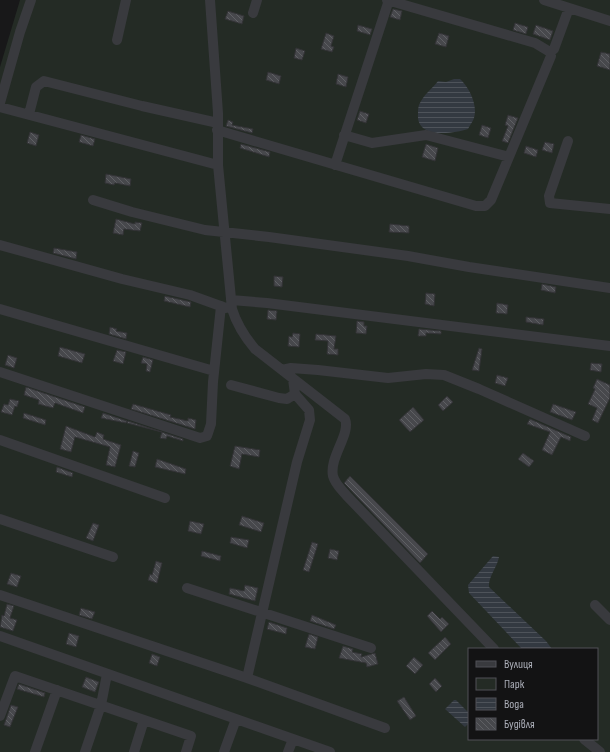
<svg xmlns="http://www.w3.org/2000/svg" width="610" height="752" viewBox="0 0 610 752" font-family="'Sofia Sans Condensed',sans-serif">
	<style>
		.green { fill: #242b25; fill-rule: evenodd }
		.water { fill: url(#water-rules) }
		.building { fill: url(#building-back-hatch); stroke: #323235 }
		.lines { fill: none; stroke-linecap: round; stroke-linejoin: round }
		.minor { stroke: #393a3e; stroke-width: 10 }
	</style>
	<defs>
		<pattern id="water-rules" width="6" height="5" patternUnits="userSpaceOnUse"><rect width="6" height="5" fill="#333941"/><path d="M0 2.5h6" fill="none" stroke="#4e535a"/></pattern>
		<pattern id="building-back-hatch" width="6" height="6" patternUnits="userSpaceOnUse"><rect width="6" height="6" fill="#47484c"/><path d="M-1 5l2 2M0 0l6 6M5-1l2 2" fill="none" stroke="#5f6064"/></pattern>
	</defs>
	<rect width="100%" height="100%" fill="#181819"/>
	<path class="green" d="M20,0H610V752H0V67ZM469,649H597V739H469Z"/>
	<path class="water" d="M454,79H460C469,87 478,105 474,118C473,121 470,125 468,129C452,134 416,139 418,114C418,111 418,108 419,105C423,95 432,89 438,81L446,82Z
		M493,556L499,557C497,568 488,577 489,587L546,641L552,649H522L469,593L468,585Z
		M454,700H456L469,713V723L465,727L445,709Z"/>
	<path class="building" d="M393,9L402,11L400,20L390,17Z
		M228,11L244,16L242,24L225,19Z
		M515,23L528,27L526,34L513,30Z
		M358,25L372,29L370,35L357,31Z
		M536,25L553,31L550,40L533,34Z
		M326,33L334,36L331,46L334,47L332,52L321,49Z
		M439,33L449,36L446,47L435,44Z
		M296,48L305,51L302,60L294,58Z
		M601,52L610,54V70L597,66Z
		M268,72L281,76L279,84L266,80Z
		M338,74L348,77L346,87L336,84Z
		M360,111L369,114L366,123L357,120Z
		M508,115L518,118L508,143L502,141L508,126L505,125Z
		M228,120L233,122L232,125L253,129L252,133L226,126Z
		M482,125L491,128L488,138L479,135Z
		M30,132L39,135L36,146L27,143Z
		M81,135L95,139L93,146L79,142Z
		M545,142L554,144L552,153L542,150Z
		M241,144L270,152L269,157L240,148Z
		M426,144L438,148L435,161L422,157Z
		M526,146L538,150L536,157L524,153Z
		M106,174L131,179L130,186L115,183L114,185L105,183Z
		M116,219L135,224V222L142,223L140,231L124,229L123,235L113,233Z
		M390,224L409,226V233L389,232Z
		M54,248L77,252L76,259L53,253Z
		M274,276L283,277L282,287L274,286Z
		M542,284L556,287L555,293L541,290Z
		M426,293L435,294L434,306L425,304Z
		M165,296L191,302L190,307L164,301Z
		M497,303L508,305L507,314L496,313Z
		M268,310L277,311L276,320L267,319Z
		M526,317L544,319L543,325L526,322Z
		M357,321L364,322V326H367L366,334L356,333Z
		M110,327L117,329L116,331L127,333L126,339L109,334Z
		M419,329L441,331V334L426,333V336H418Z
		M293,333L300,334L299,347L288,346L289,336L292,337Z
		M316,334L336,336L334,349H338V355L327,354L328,341L315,340Z
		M60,347L85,354L82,363L58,356Z
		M479,348L482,349L479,371L472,370Z
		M117,350L126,352L123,364L113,361Z
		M8,355L17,358L14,368L5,365Z
		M143,357L153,360L150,372L146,371L147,364L141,363Z
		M591,363L602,364L601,372L590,370Z
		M497,375L508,378L505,386L495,383Z
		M597,379L610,385V398L598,423L592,420L597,408L588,404L595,389L593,388Z
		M26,387L85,407L83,413L55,403L53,408L38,404L39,400L24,395Z
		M447,396L453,402L443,411L438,405Z
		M10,399L19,401L17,407L15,406L12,415L1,412L4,404L8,405Z
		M133,404L171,415L170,417L188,421V418L196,420L195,429L131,409Z
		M553,404L576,412L572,420L550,412Z
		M413,407L424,420L410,432L399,420Z
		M24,413L46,420L45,425L23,418Z
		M103,413L127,421L126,423L101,418Z
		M530,419L571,437L570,441L561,437L552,455L542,450L550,432L527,424Z
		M128,421L183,439V441L167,436L166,439L160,438L162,432L127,423Z
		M66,426L95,437L97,432L104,435L103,439L121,445L115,467L106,465L110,447L75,437L71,452L60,449Z
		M235,446L260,450L259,457L242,454L239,469L230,466Z
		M133,451L139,453L135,467L129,466Z
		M523,453L534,461L529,467L518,459Z
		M157,459L186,469L185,474L155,467Z
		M57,467L73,473L72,477L56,472Z
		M350,476L428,554L420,563L344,483Z
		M242,516L264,523L261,532L239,525Z
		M190,521L204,524L201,534L188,531Z
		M93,523L99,525L93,541L86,538Z
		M231,537L249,540L247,548L230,543Z
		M312,542L318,544L309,572L303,570Z
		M330,549L339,551L337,560L328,558Z
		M202,551L221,556L220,561L201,556Z
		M156,561L162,563L157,583L148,580L150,574L152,575Z
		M11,573L21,576L17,587L7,584Z
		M245,585L258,588L255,601L229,594L230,588L244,591Z
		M7,604L14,606L10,618L17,620L13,631L0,627L2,615L4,616Z
		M81,608L95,612L92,619L79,615Z
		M432,611L440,619L442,617L449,624L441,632L427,616Z
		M312,615L336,625L334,629L310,621Z
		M269,622L287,628L286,634L267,629Z
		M69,633L79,636L76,647L66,644Z
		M309,634L318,637L315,649L305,647Z
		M445,637L451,644L435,660L428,653Z
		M343,646L353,649L352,652L362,654L361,657L375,653L378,664L367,667L366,663L339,658Z
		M152,654L160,657L157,666L149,663Z
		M414,657L423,665L415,674L406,666Z
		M86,677L99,682L95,692L82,687Z
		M435,678L442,686L436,692L429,684Z
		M19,684L45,693L44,697L17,689Z
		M404,697L416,716L410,720L397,701Z
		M11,705L18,707L10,727L4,725Z"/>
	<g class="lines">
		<path class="minor" d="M210,0L218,113V165L232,309C237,325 244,336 255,349L345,419C351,434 329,457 333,476C335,484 342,490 347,496L494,649
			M387,0L535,43L550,52
			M544,0L610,21
			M253,13L257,0
			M117,40L126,0
			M0,103L20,32L31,0
			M0,107L218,165
			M29,114L36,87L44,81L142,106L218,123
			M217,130L476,206H485L491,200L551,56L550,52L554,49L569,8
			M344,135L372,143L426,135L509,157
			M568,141L549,196L550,203L610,209
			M335,165L389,0
			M93,200L132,212L205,230L269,237L408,256L469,267L610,288
			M0,245L122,279L190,295L226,308
			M231,300L267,303L610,346
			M0,309L214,371
			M282,370L291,368L318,370L388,378L426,374L444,375L479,389L585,436
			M0,372L200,438L207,436L211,424L213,382L221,306
			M231,385L279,398L287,399L295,394
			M0,440L165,498
			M0,519L113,557
			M187,588L371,648
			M0,595L247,678L385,728
			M595,605L610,620
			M0,636L330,752
			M247,678L297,462L310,420L309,410L295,394L293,379
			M0,716L15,676L191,736L186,752
			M584,739L600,752
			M35,752L57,690
			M85,752L101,705L107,674
			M134,752L144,720
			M224,752L236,719
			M288,752L293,739"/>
	</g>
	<rect x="468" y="648" width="130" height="92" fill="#131314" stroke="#505156"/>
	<rect x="476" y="661" width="20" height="6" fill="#393a3e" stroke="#505156"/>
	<text x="504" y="668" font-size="12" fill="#abaeb8">Вулиця</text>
	<rect x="476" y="678" width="20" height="12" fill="#242b25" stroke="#505156"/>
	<text x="504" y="688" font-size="12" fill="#abaeb8">Парк</text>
	<rect x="476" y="698" width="20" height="12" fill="url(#water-rules)" stroke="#505156"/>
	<text x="504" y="708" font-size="12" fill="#abaeb8">Вода</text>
	<rect x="476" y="718" width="20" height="12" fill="url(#building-back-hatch)" stroke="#505156"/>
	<text x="504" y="728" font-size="12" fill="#abaeb8">Будівля</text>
</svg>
